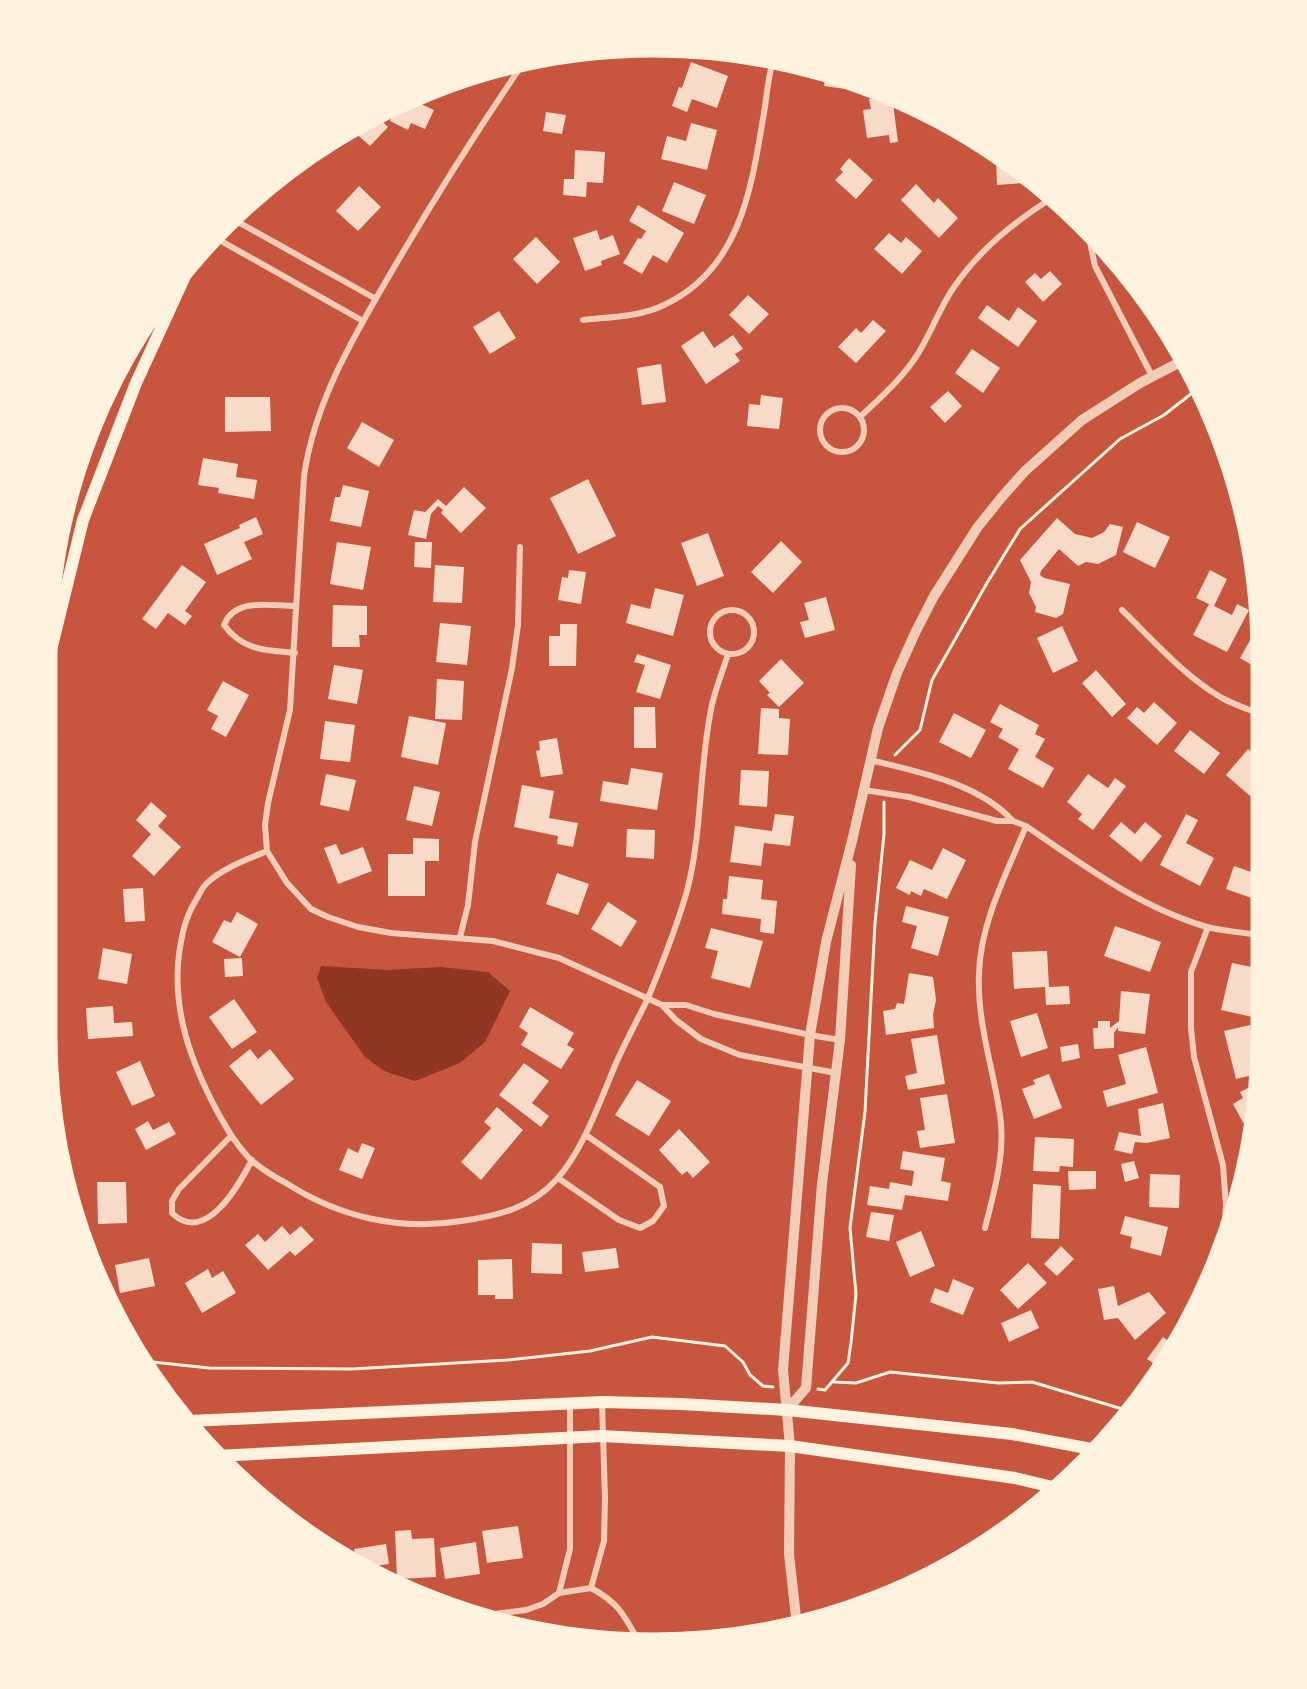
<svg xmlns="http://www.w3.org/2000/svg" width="1307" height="1689" viewBox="0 0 1307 1689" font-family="'IBM Plex Sans',sans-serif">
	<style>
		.water { fill: #8f3625 }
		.building { fill: #f7dbc8 }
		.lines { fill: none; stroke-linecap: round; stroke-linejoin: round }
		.path { stroke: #fff3e0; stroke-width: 3 }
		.minor { stroke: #f1ccb7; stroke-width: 6 }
		.tertiary { stroke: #f1ccb7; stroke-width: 10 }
		.secondary { stroke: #fff3e0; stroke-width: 12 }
		.rim { fill: none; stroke: #fff3e0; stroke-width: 3 }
	</style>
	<rect width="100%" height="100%" fill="#c8553d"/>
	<path class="water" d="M321,966L387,970L441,967L488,972L510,991L485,1042L460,1063L415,1081L384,1071L365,1057L326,1002L317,978Z"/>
	<path class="building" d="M674,47L683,48L695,49L690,59L672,51Z
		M614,49L612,56L595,51Z
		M691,62L728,76L717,108L692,99L687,112L672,106L679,87L682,88Z
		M826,73L854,81L852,90L824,86Z
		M892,95L898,142L890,143L889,135L867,138L863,110L871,109L869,99Z
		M408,98L434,110L425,129L411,123L408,130L390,121L399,103Z
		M546,112L566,115L562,134L543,131Z
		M376,115L388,127L370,146L351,129Z
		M691,123L717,130L707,170L661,159L667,136L686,141Z
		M575,150L605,152L603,183L587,182L586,197L563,195L564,179H574Z
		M1004,157L1023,173L1024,183L997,185L996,158Z
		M849,158L873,180L856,199L835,180L843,172L840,169Z
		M674,182L706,195L694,224L662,211Z
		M916,184L934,203L938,198L958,218L939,238L901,200Z
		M359,186L381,207L358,231L336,211Z
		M638,205L684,233L667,263L653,255L642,274L623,263L638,238L641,239L646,231L629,221Z
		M597,230L600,240L613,235L620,254L601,261L602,265L585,271L573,238Z
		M889,233L901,243L906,237L922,251L902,274L874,249Z
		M536,237L560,262L537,284L513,259Z
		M1050,271L1062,284L1043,302L1025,282L1035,273L1041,279Z
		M748,295L769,314L749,334L729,315Z
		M987,305L1009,321L1018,307L1037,321L1018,347L978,318Z
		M499,311L516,338L490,354L473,327Z
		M873,320L886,331L856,363L838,347L856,328L861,333Z
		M703,331L714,348L733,335L743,349L735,354L740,361L706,384L681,346Z
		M972,349L1000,368L983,393L955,373Z
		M661,364L666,402L642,405L637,368Z
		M948,391L962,406L945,423L930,407Z
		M761,395L783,398L779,429L747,426L749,404L760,405Z
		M225,397H270L271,431L225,432Z
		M362,422L394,440L379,467L347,448Z
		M203,458L238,464L236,477L257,480L254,499L218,493L219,488L198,485Z
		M588,479L616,536L578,554L550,498Z
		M343,485L369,491L361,527L330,521L335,497H340Z
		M464,487L486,508L461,533L441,513L443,510L438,506L431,514L426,539L408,535L414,510L425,512L438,499L446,506Z
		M256,517L263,534L244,542L252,559L217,575L204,544L240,528L239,525Z
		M1057,518L1075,534L1092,538L1104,532L1110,524L1123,527L1116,555L1098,564L1086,562L1078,566L1059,549L1041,571L1040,575L1044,578L1070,584L1063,614L1056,618L1035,612L1036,607L1029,593L1031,582L1020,560Z
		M1137,522L1170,537L1155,568L1123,552Z
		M708,533L724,576L697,586L681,543Z
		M781,541L802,562L773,593L751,572Z
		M337,542L371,547L363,590L330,584Z
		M415,542H432L431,568L414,567Z
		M182,565L206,582L185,611L192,616L185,625L168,613L156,629L142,619Z
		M435,565L464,567L462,603L433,602Z
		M569,570L586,572L581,604L558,600L562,577L568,578Z
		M1210,570L1227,579L1214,606L1232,615L1237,604L1249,610L1227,652L1193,635L1209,604L1196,598Z
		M655,588L684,595L673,636L626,623L631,604L650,609Z
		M826,597L835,630L805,638L800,622L809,620L804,603Z
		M333,605L367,606V635H359L360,647H332Z
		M440,623L471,626L467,665L436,662Z
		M560,624H577L576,666H549V636H560Z
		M1062,626L1078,661L1053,673L1037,638Z
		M1257,628V668L1240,658Z
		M637,654L671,665L660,699L636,692L645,665L634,662Z
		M781,659L804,683L779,707L767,695L770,693L759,681Z
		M334,665L363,670L357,704L328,699Z
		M1096,670L1126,704L1112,717L1082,683Z
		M437,679L464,681L462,720L435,719Z
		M223,681L249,695L226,737L211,729L218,716L207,710Z
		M1154,702L1177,723L1157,745L1127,718L1137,707L1144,713Z
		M1000,704L1039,725L1035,734L1045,739L1035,757L1054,768L1043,788L1008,769L1019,749L998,737L1003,729L990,722Z
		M634,707H655L656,748H634Z
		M761,708L779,709V718L790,719L788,755L758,754Z
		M954,713L986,730L971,758L939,742Z
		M409,716L446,723L438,765L401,757Z
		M325,721L355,725L350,762L320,759Z
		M1190,730L1220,753L1204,774L1174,751Z
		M557,738L563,774L541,777L536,751L540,750L539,741Z
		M1248,749L1257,757V802L1226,775Z
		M631,768L663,773L657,810L600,801L603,781L628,785Z
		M741,770L769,771L767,807L739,805Z
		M326,774L356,780L349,811L320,805Z
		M1088,774L1108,788L1115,778L1126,786L1093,830L1078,819L1082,814L1067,802Z
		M522,785L554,791L549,818L578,823L573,847L557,844L558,836L514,827Z
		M414,786L440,792L432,826L406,820Z
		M151,802L167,816L158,826L181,847L154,876L132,856L151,834L136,820Z
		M775,814L794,816L790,846L764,843L761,866L730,862L735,826L772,831Z
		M1186,814L1198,820L1186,843L1214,858L1200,886L1160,865Z
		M1121,822L1135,834L1145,822L1162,836L1141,862L1109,836Z
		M627,829L655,830L654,859L626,857Z
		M413,838L439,839V861H425V896H388V854H413Z
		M336,844L341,855L363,847L372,871L338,884L324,848Z
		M943,848L966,860L947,899L924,889L921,896L911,891L910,895L896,888L910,860L932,870Z
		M1234,866L1257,874V900L1226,889Z
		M557,873L589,884L578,915L546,904Z
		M729,876L763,880L761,899L777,901L774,934L760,932L761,919L722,914L723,899H727Z
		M143,888L145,921L125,922L123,889Z
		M608,902L637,921L621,947L591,929Z
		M906,906L949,917L938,956L911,948L917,926L902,922Z
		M237,912L258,924L240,957L212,942L224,920L231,923Z
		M1115,926L1161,942L1150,972L1104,956Z
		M711,928L763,941L750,988L711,978L718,951L705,948Z
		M103,948L132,954L127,984L98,979Z
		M1047,951L1049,987L1069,986L1070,1004L1046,1005L1045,987L1014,989L1012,952Z
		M242,958L243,976L225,977L224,959Z
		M1232,963L1257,968V1018L1221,1010Z
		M909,973L933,977L936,1000L933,1015L934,1028L886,1035L883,1011L895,1009L897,1003L904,1004Z
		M1121,991L1150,994L1145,1034L1118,1031V1027L1114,1033V1048L1094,1049L1093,1028H1098V1021H1110V1028L1119,1021Z
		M234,999L257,1032L232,1049L209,1017Z
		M113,1006L114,1023L132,1022L133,1036L88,1039L86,1008Z
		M530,1007L574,1033L567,1045L574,1049L561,1069L521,1045L528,1033L519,1027Z
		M1037,1013L1048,1048L1021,1057L1010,1021Z
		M1250,1025L1254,1045L1257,1044V1074L1236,1079L1224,1031Z
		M937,1035L945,1084L908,1090L905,1076L917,1073L911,1039Z
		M1078,1044L1080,1058L1062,1062L1060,1047Z
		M1146,1047L1158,1093L1107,1107L1103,1091L1126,1084L1118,1055Z
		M250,1049L258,1059L270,1049L294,1079L261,1105L229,1066Z
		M140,1061L155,1096L132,1106L116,1072Z
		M524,1063L549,1081L532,1103L549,1116L541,1127L499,1095Z
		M1049,1074L1062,1108L1034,1119L1022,1089L1035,1084L1033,1080Z
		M637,1080L671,1101L649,1136L615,1115Z
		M1256,1084L1257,1115L1252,1128L1249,1123L1245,1126L1233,1104L1243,1098L1240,1092Z
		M947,1094L955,1143L920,1148L917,1131L925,1130L920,1098Z
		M1163,1103L1170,1138L1147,1143L1135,1142L1132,1154L1114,1150L1119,1132L1141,1136L1138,1109Z
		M497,1107L523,1130L481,1180L461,1162L491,1128L484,1122Z
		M148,1121L153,1130L169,1122L176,1134L146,1150L135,1129Z
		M679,1129L710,1162L693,1178L687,1171L682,1175L659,1150Z
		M1035,1137L1074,1139L1073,1167L1060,1166L1059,1172L1033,1171Z
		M362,1143L375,1148L362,1179L339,1170L348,1148L358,1153Z
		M903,1151L945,1158L941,1181L951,1183L948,1201L905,1195L902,1210L867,1205L870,1186L889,1189L890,1182L912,1186L914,1171L900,1169Z
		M1134,1161L1139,1178L1125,1182L1121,1164Z
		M1068,1171H1096V1189L1069,1190Z
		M1150,1174L1180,1175L1179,1208L1149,1207Z
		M97,1182H126L127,1223L98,1224Z
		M1033,1184L1061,1186L1059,1239L1031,1238Z
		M871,1212L894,1215L889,1241L866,1237Z
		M1125,1216L1168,1227L1161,1256L1130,1248L1132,1237L1120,1234Z
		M282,1226L290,1235L301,1226L314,1240L295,1256L290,1251L268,1270L245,1245L258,1234L265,1242Z
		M921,1231L935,1266L910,1277L896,1242Z
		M532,1243L562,1244V1274L531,1273Z
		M1061,1246L1074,1259L1057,1276L1044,1264Z
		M616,1248L619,1268L585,1272L582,1252Z
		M149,1258L155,1286L120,1293L115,1265Z
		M512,1259L513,1299H495V1295H478V1260Z
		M1028,1263L1047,1283L1018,1309L1000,1290Z
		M208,1269L212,1278L223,1271L236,1293L202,1313L185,1283Z
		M953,1279L974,1288L963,1315L930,1302L935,1288L948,1293Z
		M1114,1286L1118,1306L1149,1292L1166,1313L1135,1340L1118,1318L1104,1320L1098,1289Z
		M1031,1310L1039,1328L1009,1342L1001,1323Z
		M1163,1337L1174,1345L1162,1369L1147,1359Z
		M518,1526L523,1558L487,1563L482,1531Z
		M411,1530L412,1539L434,1538L436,1577L397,1579L395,1531Z
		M476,1542L480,1574L445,1579L440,1548Z
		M386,1544L389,1564L362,1568L356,1565L354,1549Z"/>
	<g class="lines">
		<path class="path" d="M895,755L920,730L932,680L987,583L1020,529L1120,439L1164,415L1196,390
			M143,1361L209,1368L352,1369L507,1360L590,1351L652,1337L725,1346L743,1362L750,1375L763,1386L773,1387
			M834,1382L856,1383L890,1372L998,1383L1032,1382L1129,1411
			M818,1389L825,1390L848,1363L851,1343L856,1294L850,1228L865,1112L875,923L884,834V802"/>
		<path class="minor" d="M526,59C480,126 437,194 396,264C357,331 315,399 304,476L290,710L268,803L265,825L267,851L287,883L311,909L328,917L358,927L391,933L493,941L559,958L662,1005L676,1020L701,1039L740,1055L836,1073
			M231,218L376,299
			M1087,228L1095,266L1152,376
			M214,237L363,321
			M1148,301L1178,363
			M583,320C609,317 640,317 664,305C743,268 752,183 765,107C767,90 769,73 774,57
			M820 430a22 22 0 1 1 44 0a22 22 0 1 1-44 0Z
			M860,417C881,397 904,377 919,352C932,331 940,307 954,287C980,249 1014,222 1052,198
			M710 632a22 22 0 1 1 44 0a22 22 0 1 1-44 0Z
			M1122,610C1154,641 1184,676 1222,698C1233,704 1245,708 1257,713
			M295,653C266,650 243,651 224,625C235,597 270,606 295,606
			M870,760C919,772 978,783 1013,821
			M864,790L909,797L997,821H1013L1026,826C1083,865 1139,907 1207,927C1223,931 1240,932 1257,935
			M267,851C248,859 221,869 206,884C202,888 199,895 196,900C185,918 182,934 179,954C172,1011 191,1062 217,1111C227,1129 235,1143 249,1158C260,1168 273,1176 286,1183C339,1217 399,1231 461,1221C498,1216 531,1208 557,1179C584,1149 601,1098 617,1061C627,1039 638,1019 648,998C662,964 677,926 687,891C702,833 699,773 710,715C713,694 722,674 728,654
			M1208,927L1191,972V1028L1194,1057L1223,1165L1226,1206L1223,1243
			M460,937L468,905L475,842L512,668L518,625L520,547
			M662,1005H686L714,1014L810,1035L840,1040
			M230,1137L179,1189L172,1201V1213C205,1246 239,1185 252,1160
			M558,1178L619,1220L640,1228L653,1221L664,1206L660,1187L586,1135
			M985,1228C994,1192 1006,1152 1000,1115C993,1067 977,1023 979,974C980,923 1007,873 1026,826
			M591,1588L604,1541L605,1498L602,1402
			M591,1588C619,1603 624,1615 639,1642
			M559,1593L570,1549V1404
			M478,1616L526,1610L543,1604L559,1593L591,1588"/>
		<path class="tertiary" d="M787,1410L806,1388L822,1184L840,1040L851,865
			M797,1626L789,1554L790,1446L783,1370L810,1035L826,942L852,841L878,728L897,673L916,631L934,596L977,528L1001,498L1025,471L1082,420L1140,383L1182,361"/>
		<path class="secondary" d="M46,680L52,646L83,520L136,383L186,274L198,254
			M189,1421L602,1402L681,1404L787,1410L1012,1434L1097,1450
			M216,1456L602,1436L790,1446L1015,1478L1057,1488"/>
	</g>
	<path d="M0 0H1307V1689H0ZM654 56H654A598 598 0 0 1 1252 654V1036A598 598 0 0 1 654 1634H654A598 598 0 0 1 56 1036V654A598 598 0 0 1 654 56Z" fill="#fff3e0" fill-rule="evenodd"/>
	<path class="rim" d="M654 56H654A598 598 0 0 1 1252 654V1036A598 598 0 0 1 654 1634H654A598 598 0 0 1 56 1036V654A598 598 0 0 1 654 56Z"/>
</svg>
